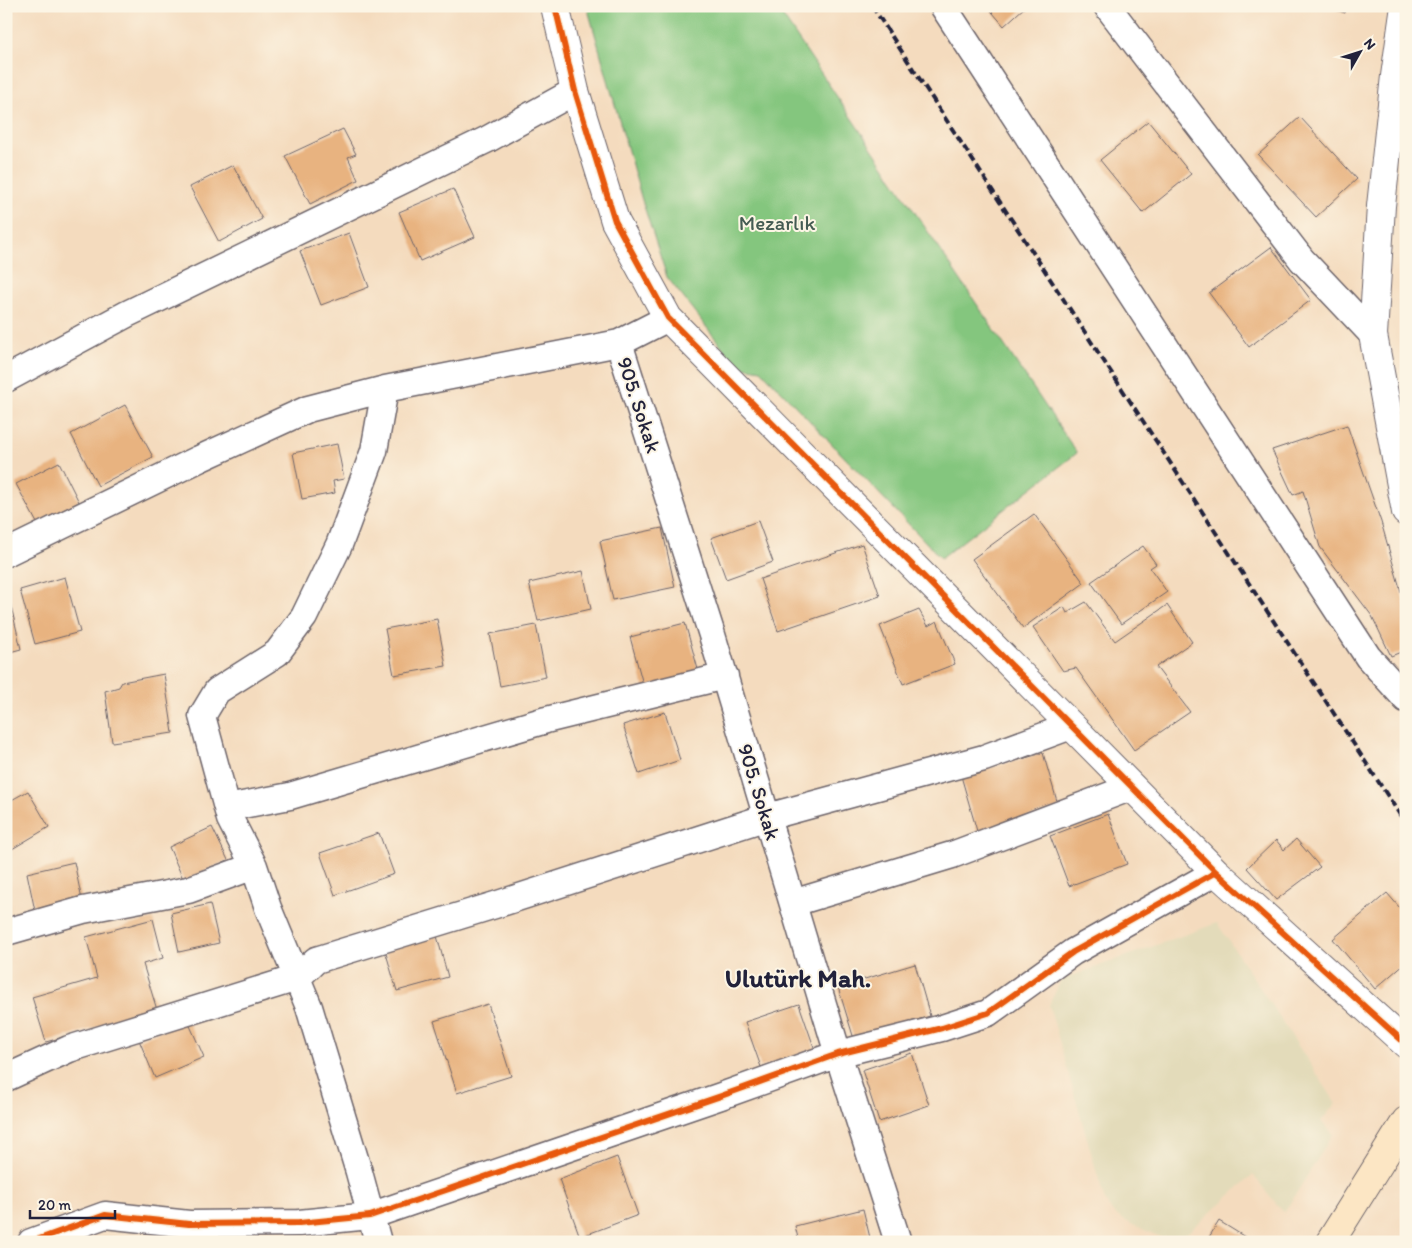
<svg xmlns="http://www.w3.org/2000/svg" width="1412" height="1248" viewBox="0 0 1412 1248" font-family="Itim,sans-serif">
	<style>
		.built { fill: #e3dbba }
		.green { fill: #84c67e; stroke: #53745c }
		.building { fill: #e8b380 }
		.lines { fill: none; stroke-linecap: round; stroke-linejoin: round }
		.minor-casing { stroke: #6c6369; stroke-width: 29 }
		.tertiary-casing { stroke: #6c6369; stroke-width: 30 }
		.secondary-casing { stroke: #6c6369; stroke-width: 30 }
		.minor { stroke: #fff; stroke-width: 26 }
		.tertiary { stroke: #fff; stroke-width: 28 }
		.secondary { stroke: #fce6c4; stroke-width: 28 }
		.rail { stroke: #22223b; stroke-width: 4; stroke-dasharray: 8 4; stroke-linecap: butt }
		.cycleway-casing { stroke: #fcf5e5; stroke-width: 9 }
		.cycleway { stroke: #e8590c; stroke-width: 6 }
		.labels { text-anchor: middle; stroke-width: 4; stroke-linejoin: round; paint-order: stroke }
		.park-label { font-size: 21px; fill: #445b52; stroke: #fcf5e5 }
		.street-label { font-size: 21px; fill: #22223b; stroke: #fcf5e5 }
		.district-label { font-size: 26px; font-weight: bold; fill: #22223b; stroke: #fcf5e5 }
	</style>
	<rect width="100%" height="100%" fill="#fcf5e5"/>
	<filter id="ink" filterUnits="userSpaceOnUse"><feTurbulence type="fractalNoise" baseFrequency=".02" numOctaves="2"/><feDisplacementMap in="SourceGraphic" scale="10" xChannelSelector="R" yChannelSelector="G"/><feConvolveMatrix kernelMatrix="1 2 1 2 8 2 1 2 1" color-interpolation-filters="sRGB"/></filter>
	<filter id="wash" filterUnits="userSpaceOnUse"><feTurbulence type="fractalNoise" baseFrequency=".0096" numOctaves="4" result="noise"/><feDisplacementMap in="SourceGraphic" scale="20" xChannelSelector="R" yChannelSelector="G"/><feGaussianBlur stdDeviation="1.12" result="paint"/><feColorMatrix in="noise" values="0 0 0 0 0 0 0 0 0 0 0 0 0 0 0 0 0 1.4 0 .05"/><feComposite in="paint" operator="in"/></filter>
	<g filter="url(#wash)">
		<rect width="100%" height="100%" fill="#f4dbbe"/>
		<path class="built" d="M1217,923L1336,1103L1321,1121L1333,1134L1284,1213L1253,1175L1177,1242H1172L1133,1225L1114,1214L1105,1201L1049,1005L1061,980Z"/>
		<path class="green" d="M587,6H776L1077,453L941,558L761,370L737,366L667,277L642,200Z"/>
		<g id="blocks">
			<path class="building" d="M987,6H1026L1004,26Z
				M1325,6H1347L1345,13Z
				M1300,117L1357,179L1316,217L1258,155Z
				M1148,121L1191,174L1143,213L1100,160Z
				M343,129L356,154L348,157L358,180L310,204L285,156Z
				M233,165L262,219L219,242L190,187Z
				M453,189L475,237L420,261L399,212Z
				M349,233L369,287L321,305L300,251Z
				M1271,247L1311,300L1249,347L1209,293Z
				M125,405L153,457L98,486L71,434Z
				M1347,425L1381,522L1406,609V650L1391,656L1372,616L1320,547L1303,491L1293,495L1272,450Z
				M337,444L344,479L333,481L335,493L302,499L293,453Z
				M59,462L79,502L37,523L16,484Z
				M1034,514L1084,583L1023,628L972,559Z
				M758,521L773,562L726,579L711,538Z
				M662,528L675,587L613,600L600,541Z
				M862,544L880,596L778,631L760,579Z
				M1143,546L1156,564L1150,568L1167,592L1121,624L1091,582Z
				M583,571L591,609L538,621L529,583Z
				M65,577L80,632L35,644L20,590Z
				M8,593L21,649L6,653V594Z
				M1086,602L1115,641L1167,605L1192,642L1156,667L1190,712L1134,750L1076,668L1063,671L1033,627L1064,607L1067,613Z
				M919,610L928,626L937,621L955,664L903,684L880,626Z
				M437,619L446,666L394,675L385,629Z
				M685,623L699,673L644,688L630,637Z
				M536,625L546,677L500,686L490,634Z
				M164,674L173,733L112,742L105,691L119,687L122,682Z
				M665,712L680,760L639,774L623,725Z
				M1043,753L1059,808L977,831L961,776Z
				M28,791L49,827L7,852L6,803Z
				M1108,814L1127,864L1069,886L1050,836Z
				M212,827L228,860L184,881L169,847Z
				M379,833L394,874L335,895L320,853Z
				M1296,839L1320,867L1276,900L1247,868L1276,840L1284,850Z
				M74,862L82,900L35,911L27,873Z
				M1387,893L1406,915V962L1375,989L1333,939Z
				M210,904L219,943L179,952L171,913Z
				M153,919L163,958L143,964L157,1010L46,1042L32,997L97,978L86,937Z
				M437,936L448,977L397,991L385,950Z
				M915,964L930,1016L854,1039L838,987Z
				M488,1004L511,1076L457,1093L434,1021Z
				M799,1004L815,1050L761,1067L745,1022Z
				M187,1019L204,1057L155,1078L139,1040Z
				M912,1053L929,1105L879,1122L862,1070Z
				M617,1157L638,1215L580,1237L559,1179Z
				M863,1209L871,1242H799L795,1226Z
				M1219,1221L1253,1242H1206Z"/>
		</g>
	</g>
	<g filter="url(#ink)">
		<use href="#blocks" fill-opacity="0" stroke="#6c6369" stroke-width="1"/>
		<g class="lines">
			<defs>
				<path id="minor" d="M943,6L1368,657L1406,699
					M1107,6L1302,260L1373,335
					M619,343L712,635L838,1054L898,1242
					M6,379L127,314L488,139L575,91
					M6,553L199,459L308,409L385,389L619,343L668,318
					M227,808L290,796L546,720L725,676
					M793,903L952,855L1132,787
					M6,932L83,910L188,890L254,866
					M6,1078L69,1049L297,978L316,960L495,905L767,817L984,758L1071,726
					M31,1242L105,1215L189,1224L299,1223L370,1216L721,1096L838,1054L942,1028L988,1013L1073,952L1216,872
					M378,1242L359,1172L309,1007L268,908L254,866L230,819L202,716L217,691L277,653L304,617L339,545L374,451L385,389"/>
				<path id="tertiary" d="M555,6L575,91L615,221L668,318L1216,872L1406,1044
					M1405,6L1395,76L1381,206L1373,335L1406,512"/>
				<path id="secondary" d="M1330,1242L1406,1121"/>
			</defs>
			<use href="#minor" class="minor-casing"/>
			<use href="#tertiary" class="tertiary-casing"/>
			<use href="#secondary" class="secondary-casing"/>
			<use href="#minor" class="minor"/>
			<use href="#tertiary" class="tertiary"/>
			<use href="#secondary" class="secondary"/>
			<path class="rail" d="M872,6L1406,824"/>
			<defs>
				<path id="cycleway" d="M555,6L575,91L615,221L668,318L1216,872L1406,1044
					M31,1242L105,1215L189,1224L299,1223L370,1216L721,1096L838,1054L942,1028L988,1013L1073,952L1216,872"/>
			</defs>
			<use href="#cycleway" class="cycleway-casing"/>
			<use href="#cycleway" class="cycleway"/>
		</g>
	</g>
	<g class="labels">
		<g class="park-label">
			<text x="777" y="230">Mezarlık</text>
		</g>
		<g class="street-label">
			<text transform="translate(639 405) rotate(72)" y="7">905. Sokak</text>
			<text transform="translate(759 792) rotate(73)" y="7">905. Sokak</text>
		</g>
		<g class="district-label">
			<text x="798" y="987">Ulutürk Mah.</text>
		</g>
	</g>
	<rect width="1412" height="1248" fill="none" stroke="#fcf5e5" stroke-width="25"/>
	<g transform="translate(1360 52) rotate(51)" stroke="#fcf5e5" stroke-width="4" paint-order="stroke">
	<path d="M0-4L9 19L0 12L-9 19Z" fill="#22223b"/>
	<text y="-8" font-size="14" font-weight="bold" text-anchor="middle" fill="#22223b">N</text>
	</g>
	<path d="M30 1210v8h85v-8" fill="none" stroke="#22223b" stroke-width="2.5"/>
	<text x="38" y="1210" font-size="15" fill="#22223b" stroke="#fcf5e5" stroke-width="4" paint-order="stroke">20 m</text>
</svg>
